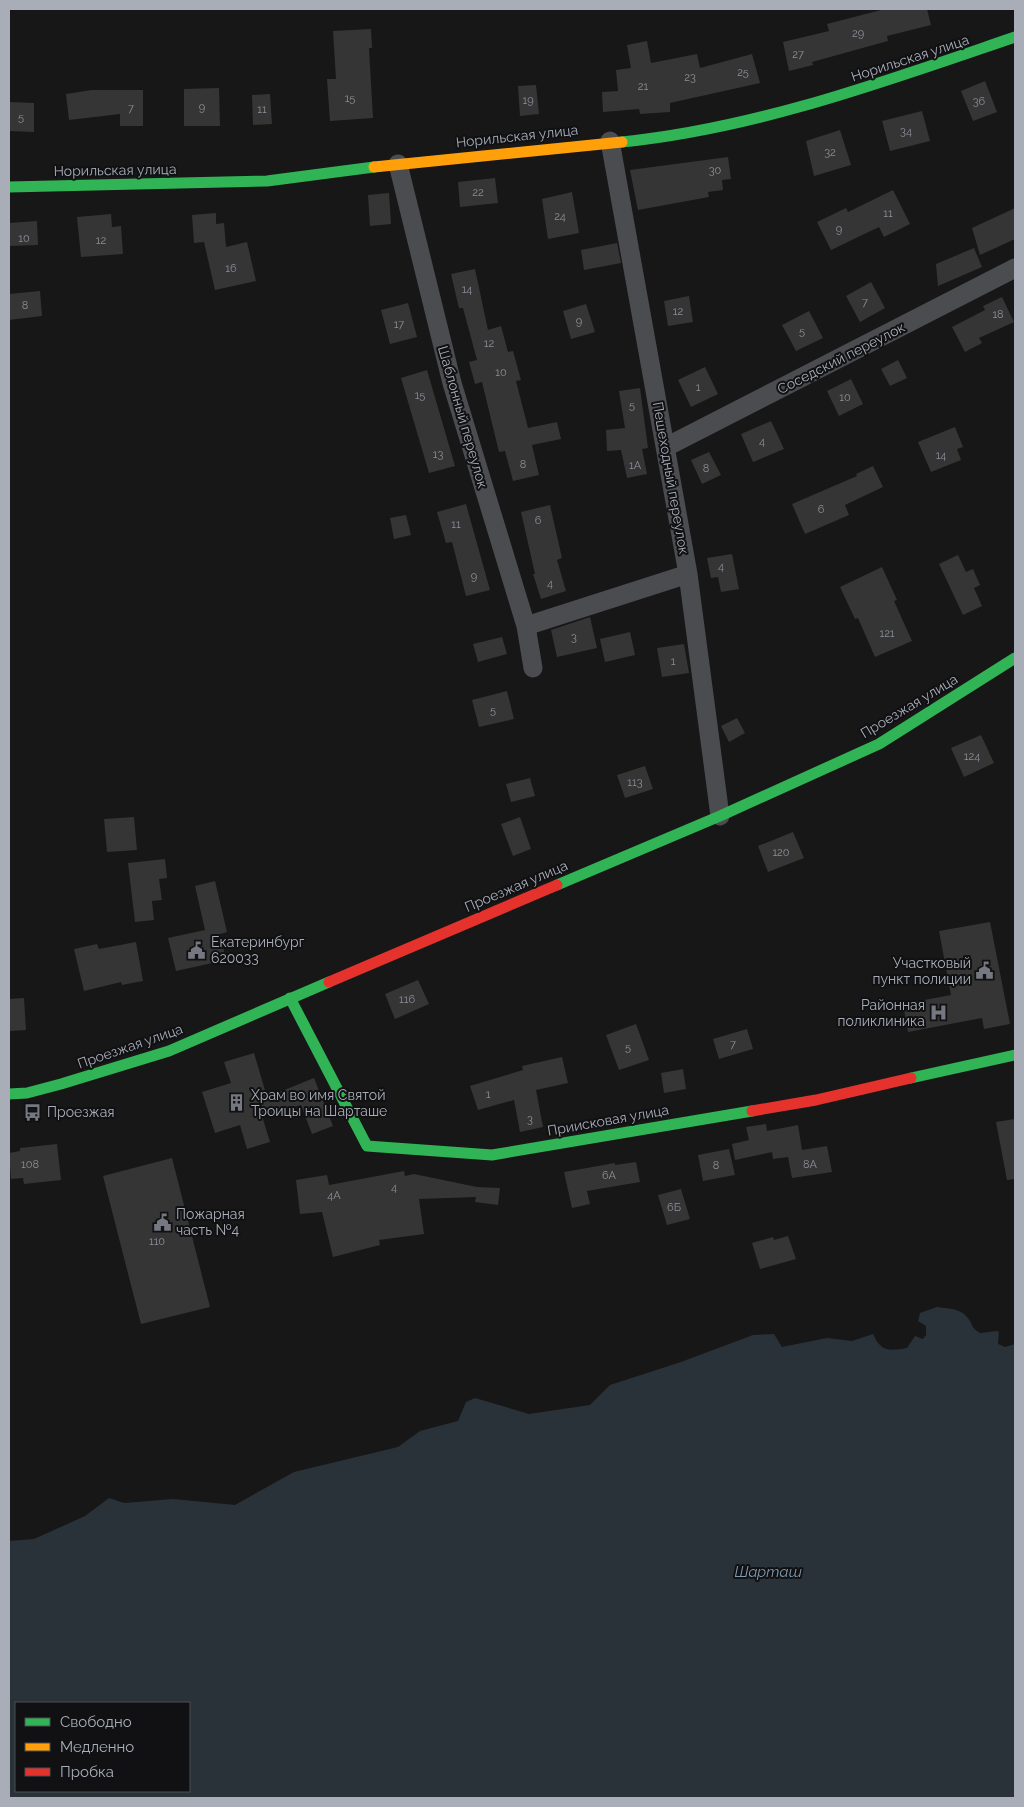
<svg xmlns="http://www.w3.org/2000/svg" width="1024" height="1807" viewBox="0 0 1024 1807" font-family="Raleway,sans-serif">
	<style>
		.water { fill: #2a3239; fill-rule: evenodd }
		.building { fill: #353536 }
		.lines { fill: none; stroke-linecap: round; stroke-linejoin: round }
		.street { stroke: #4b4c50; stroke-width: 19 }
		.fast { stroke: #30b455; stroke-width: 11 }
		.slow { stroke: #ff9f0a; stroke-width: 11 }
		.jam { stroke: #e5322d; stroke-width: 11 }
		.labels { text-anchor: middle; stroke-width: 4; stroke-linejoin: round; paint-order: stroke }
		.number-label { font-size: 11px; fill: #8b8f98 }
		.street-label { font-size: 14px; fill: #a8adb8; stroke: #111113 }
		.poi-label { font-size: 14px; fill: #a8adb8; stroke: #111113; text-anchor: start }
		.water-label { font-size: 15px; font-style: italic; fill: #7f9bb3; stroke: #111113 }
	</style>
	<rect width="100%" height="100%" fill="#171717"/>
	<path class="water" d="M937,1307C951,1309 962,1308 970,1321C973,1327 973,1329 980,1333L997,1331L999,1332L998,1344L1005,1347L1015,1344V1798H9V1541L34,1539L85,1516L109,1498L124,1503L173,1499L235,1505L294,1472L398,1447L420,1431L458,1421L466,1402L475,1398L529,1414L590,1405L610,1385L681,1362L753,1335L774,1334L782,1347L827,1338L852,1341L873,1334C881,1352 889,1351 907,1348L915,1336L923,1339L926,1335V1326L918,1321L920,1313ZM16,1703H189V1791H16Z"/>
	<path class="building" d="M885,9H927L931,25L887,36L888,41L812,62L813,65L789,71L783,42L829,31L827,24Z
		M371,29L372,48H369L373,118L330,121L327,79H336L333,31Z
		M647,41L651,63L697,54L700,68L752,54L760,83L670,103V112L640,114L639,109L603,112L602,92L618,91L616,70L631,68L627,45Z
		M985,81L997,112L973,121L961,91Z
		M536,85L539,114L520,116L518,86Z
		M219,88L220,126H184V89Z
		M92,90H143V126H120V114L69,120L66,94Z
		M270,94L272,124L253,125L252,95Z
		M9,102L34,103V132L9,131Z
		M922,111L930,141L890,151L882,121Z
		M840,130L851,165L814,176L806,141Z
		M728,157L731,179L722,180L723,190L708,192L709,197L638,210L630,170Z
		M495,178L498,203L460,207L458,182Z
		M893,190L910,224L884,237L879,227L831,250L817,222L846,208L848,212Z
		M572,192L579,233L548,239L542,199Z
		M389,193L391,224L370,226L368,195Z
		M1015,208V239L980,255L972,228Z
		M216,213V224L224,223L226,247L247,242L256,281L215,290L204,242L194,243L192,215Z
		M111,214L112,227L121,226L123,254L81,257L77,217Z
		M37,221L38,245L10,246L9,223Z
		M617,243L621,263L584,270L581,250Z
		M974,248L982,267L938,286L936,264Z
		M475,269L488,330L501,326L508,352L513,351L521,380L516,381L528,428L557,422L561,439L532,445L539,475L513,481L505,451L499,452L482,382L475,384L469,362L477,360L463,308H459L451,274Z
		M871,282L885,308L860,322L846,296Z
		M40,291L42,316L9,320V294Z
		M689,296L693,322L668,326L664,301Z
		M1002,297L1014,322L979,338L982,343L965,352L952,327L985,310L983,306Z
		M408,303L417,337L390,344L381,310Z
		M586,304L595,332L571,339L563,311Z
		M809,311L823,338L796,351L782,325Z
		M898,360L907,378L890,386L881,369Z
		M705,367L718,394L691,407L678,380Z
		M427,370L455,466L429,473L401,378Z
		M851,379L863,404L839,416L827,391Z
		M640,388L648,448L642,449L647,474L627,478L621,450L607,451L606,430L625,428L619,391Z
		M771,421L784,449L753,462L741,434Z
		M955,427L963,447L957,449L961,460L931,472L918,442Z
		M709,452L721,475L702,484L691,460Z
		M873,466L883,487L845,505L849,515L805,534L792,504L857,476L856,474Z
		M466,504L490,590L466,596L452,542L446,543L437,512Z
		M550,505L562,558L557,560L566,591L541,599L533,574H535L521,512Z
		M406,515L411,535L394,539L390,518Z
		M732,554L739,589L721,592L718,577L711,578L707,558Z
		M958,555L966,572L973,569L980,585L974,588L982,606L963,615L939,564Z
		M882,567L897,600L894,601L912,641L875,657L858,618L855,619L840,587Z
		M590,617L597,648L557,657L551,630Z
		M630,632L635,655L605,662L600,639Z
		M502,637L507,654L478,662L473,644Z
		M684,644L689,673L662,677L657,648Z
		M507,691L514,719L479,727L472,700Z
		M737,718L745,733L729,742L721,726Z
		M981,735L994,763L964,777L951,748Z
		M645,766L653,789L625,798L617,775Z
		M530,778L535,796L511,802L506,784Z
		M134,817L137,850L107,852L104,819Z
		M520,817L531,849L513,856L501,824Z
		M793,832L804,858L768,872L758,846Z
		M165,859L167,878L159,879L162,900L152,901L154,920L135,922L128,863Z
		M215,881L227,932L220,934L226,960L176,971L168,938L205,930L195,886Z
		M990,922L1010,1024L984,1029L982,1018L908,1032L903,1004L951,995L939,931Z
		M136,942L143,981L122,985L121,982L84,991L74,949L97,944L99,949Z
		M418,980L429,1004L395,1019L385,994Z
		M24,998L26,1030L10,1031L9,999Z
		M636,1024L649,1060L619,1070L606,1035Z
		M747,1029L753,1049L719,1059L713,1039Z
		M254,1053L267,1097L314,1078L333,1126L312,1134L301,1105L262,1116L270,1142L247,1149L240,1125L215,1133L202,1092L231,1083L224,1062Z
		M562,1057L568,1083L536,1090L543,1127L520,1132L514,1100L478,1110L470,1086L523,1070L522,1066Z
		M683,1069L686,1089L664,1093L661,1073Z
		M1015,1119V1179L1007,1180L996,1122Z
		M766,1124L767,1131L798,1125L802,1150L827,1146L832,1172L792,1178L788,1157L773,1159L772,1152L735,1160L732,1144L749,1140L746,1127Z
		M57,1144L61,1180L24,1184L23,1178L11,1179L9,1153L20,1151V1148Z
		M729,1149L735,1175L703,1181L698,1155Z
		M172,1158L210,1307L141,1324L103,1176Z
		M636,1162L640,1182L587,1191L590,1204L572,1208L564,1172L615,1163V1165Z
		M404,1171L405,1176L414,1174L477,1187L500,1188L498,1205L475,1202L476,1197L419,1199L424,1234L379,1240L380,1245L333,1257L322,1212L300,1214L296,1180L327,1175L329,1185Z
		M681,1189L690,1219L667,1225L658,1195Z
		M788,1236L796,1259L760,1269L752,1243L773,1237L774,1240Z"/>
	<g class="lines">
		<path class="street" d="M610,141L688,574L720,816
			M398,164L452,383L526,626L533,668
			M666,447L1015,268
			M526,626L688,574"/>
		<path class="fast" d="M622,142C758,128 886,81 1015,37
			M9,187L267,181L374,167
			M557,885L720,816L879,744L1015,658
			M290,998L367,1146L492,1155L752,1111
			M911,1078L1015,1055
			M9,1094L27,1093L61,1084L169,1051L329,982"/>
		<path class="slow" d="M374,167L622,142"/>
		<path class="jam" d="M329,982L557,885
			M752,1111L816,1100L911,1078"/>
	</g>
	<defs>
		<symbol id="civic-bare" viewBox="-9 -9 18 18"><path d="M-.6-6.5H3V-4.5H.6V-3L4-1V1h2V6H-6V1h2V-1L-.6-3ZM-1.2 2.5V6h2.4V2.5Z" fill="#757880" stroke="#111113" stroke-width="2.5" paint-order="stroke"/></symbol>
		<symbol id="hospital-bare" viewBox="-9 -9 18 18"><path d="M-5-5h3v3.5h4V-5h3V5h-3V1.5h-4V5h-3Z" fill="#757880" stroke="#111113" stroke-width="2.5" paint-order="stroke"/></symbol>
		<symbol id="building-bare" viewBox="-9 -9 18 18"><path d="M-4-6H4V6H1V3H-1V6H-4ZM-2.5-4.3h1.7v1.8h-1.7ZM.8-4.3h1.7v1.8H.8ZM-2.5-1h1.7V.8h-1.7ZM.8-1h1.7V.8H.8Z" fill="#757880" stroke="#111113" stroke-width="2.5" paint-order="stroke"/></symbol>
		<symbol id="bus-bare" viewBox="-9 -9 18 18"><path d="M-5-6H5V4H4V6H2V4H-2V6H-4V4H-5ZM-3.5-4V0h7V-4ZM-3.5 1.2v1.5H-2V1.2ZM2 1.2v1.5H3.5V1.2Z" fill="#757880" stroke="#111113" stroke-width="2.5" paint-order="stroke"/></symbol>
	</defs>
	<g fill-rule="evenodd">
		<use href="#civic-bare" x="184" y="938" width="25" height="25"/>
		<use href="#civic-bare" x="972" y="958" width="25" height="25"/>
		<use href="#hospital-bare" x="926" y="1000" width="25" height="25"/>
		<use href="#building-bare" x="224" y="1090" width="25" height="25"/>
		<use href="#bus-bare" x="20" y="1100" width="25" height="25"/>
		<use href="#civic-bare" x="150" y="1210" width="25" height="25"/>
	</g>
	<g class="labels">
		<g class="number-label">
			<text x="858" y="37">29</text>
			<text x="798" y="58">27</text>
			<text x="743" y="76">25</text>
			<text x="690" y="81">23</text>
			<text x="643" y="90">21</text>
			<text x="350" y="102">15</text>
			<text x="528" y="104">19</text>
			<text x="979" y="105">36</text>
			<text x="202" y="111">9</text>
			<text x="131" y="112">7</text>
			<text x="262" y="113">11</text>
			<text x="21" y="121">5</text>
			<text x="906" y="135">34</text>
			<text x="830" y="156">32</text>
			<text x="715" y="174">30</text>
			<text x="478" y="196">22</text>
			<text x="888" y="217">11</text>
			<text x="560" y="220">24</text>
			<text x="839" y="233">9</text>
			<text x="24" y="242">10</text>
			<text x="101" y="244">12</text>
			<text x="231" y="272">16</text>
			<text x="467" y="293">14</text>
			<text x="865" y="306">7</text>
			<text x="25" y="309">8</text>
			<text x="678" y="315">12</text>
			<text x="998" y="318">18</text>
			<text x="579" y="325">9</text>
			<text x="399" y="328">17</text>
			<text x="802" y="335">5</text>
			<text x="489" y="347">12</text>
			<text x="501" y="376">10</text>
			<text x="698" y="391">1</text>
			<text x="420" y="399">15</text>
			<text x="845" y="401">10</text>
			<text x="632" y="409">5</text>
			<text x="762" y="445">4</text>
			<text x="438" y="458">13</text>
			<text x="941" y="459">14</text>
			<text x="523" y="468">8</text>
			<text x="635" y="469">1А</text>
			<text x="706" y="472">8</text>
			<text x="821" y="513">6</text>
			<text x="538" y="524">6</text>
			<text x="456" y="528">11</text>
			<text x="721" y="570">4</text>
			<text x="474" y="580">9</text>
			<text x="550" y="587">4</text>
			<text x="887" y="637">121</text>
			<text x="574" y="641">3</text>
			<text x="673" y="665">1</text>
			<text x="493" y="714">5</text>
			<text x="972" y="760">124</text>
			<text x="635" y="786">113</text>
			<text x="781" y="856">120</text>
			<text x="407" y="1003">116</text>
			<text x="733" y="1048">7</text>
			<text x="628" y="1051">5</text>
			<text x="488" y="1098">1</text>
			<text x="530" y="1123">3</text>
			<text x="30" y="1168">108</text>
			<text x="810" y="1168">8А</text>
			<text x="716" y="1169">8</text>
			<text x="609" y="1179">6А</text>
			<text x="394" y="1191">4</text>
			<text x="334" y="1199">4А</text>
			<text x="674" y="1211">6Б</text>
			<text x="157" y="1245">110</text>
		</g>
		<g class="street-label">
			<text transform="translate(910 58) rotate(-18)" y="5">Норильская улица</text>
			<text transform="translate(517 136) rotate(-6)" y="5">Норильская улица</text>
			<text transform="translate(115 170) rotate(-1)" y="5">Норильская улица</text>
			<text transform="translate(841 358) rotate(-27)" y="5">Соседский переулок</text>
			<text transform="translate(463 417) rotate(74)" y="5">Шаблонный переулок</text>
			<text transform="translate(671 478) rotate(80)" y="5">Пешеходный переулок</text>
			<text transform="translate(909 706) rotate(-31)" y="5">Проезжая улица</text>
			<text transform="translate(516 886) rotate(-23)" y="5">Проезжая улица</text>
			<text transform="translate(130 1046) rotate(-19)" y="5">Проезжая улица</text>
			<text transform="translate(608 1120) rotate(-10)" y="5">Приисковая улица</text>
		</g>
		<g class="poi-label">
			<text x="211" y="947">Екатеринбург<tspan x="211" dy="16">620033</tspan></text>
			<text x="971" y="968" text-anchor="end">Участковый<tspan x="971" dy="16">пункт полиции</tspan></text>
			<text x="925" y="1010" text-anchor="end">Районная<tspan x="925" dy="16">поликлиника</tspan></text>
			<text x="251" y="1100">Храм во имя Святой<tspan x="251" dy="16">Троицы на Шарташе</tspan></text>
			<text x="47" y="1117">Проезжая</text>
			<text x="176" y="1219">Пожарная<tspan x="176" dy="16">часть №4</tspan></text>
		</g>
		<g class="water-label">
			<text x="768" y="1577">Шарташ</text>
		</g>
	</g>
	<rect width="1024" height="1807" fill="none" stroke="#a8adb8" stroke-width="20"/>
	<rect x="15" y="1702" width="175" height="90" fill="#111113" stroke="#4d4f55"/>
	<rect x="25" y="1718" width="25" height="8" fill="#30b455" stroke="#4d4f55"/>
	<text x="60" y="1727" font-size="15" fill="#a8adb8">Свободно</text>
	<rect x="25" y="1743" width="25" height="8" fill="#ff9f0a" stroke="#4d4f55"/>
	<text x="60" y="1752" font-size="15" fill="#a8adb8">Медленно</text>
	<rect x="25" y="1768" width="25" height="8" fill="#e5322d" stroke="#4d4f55"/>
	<text x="60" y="1777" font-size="15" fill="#a8adb8">Пробка</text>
</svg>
